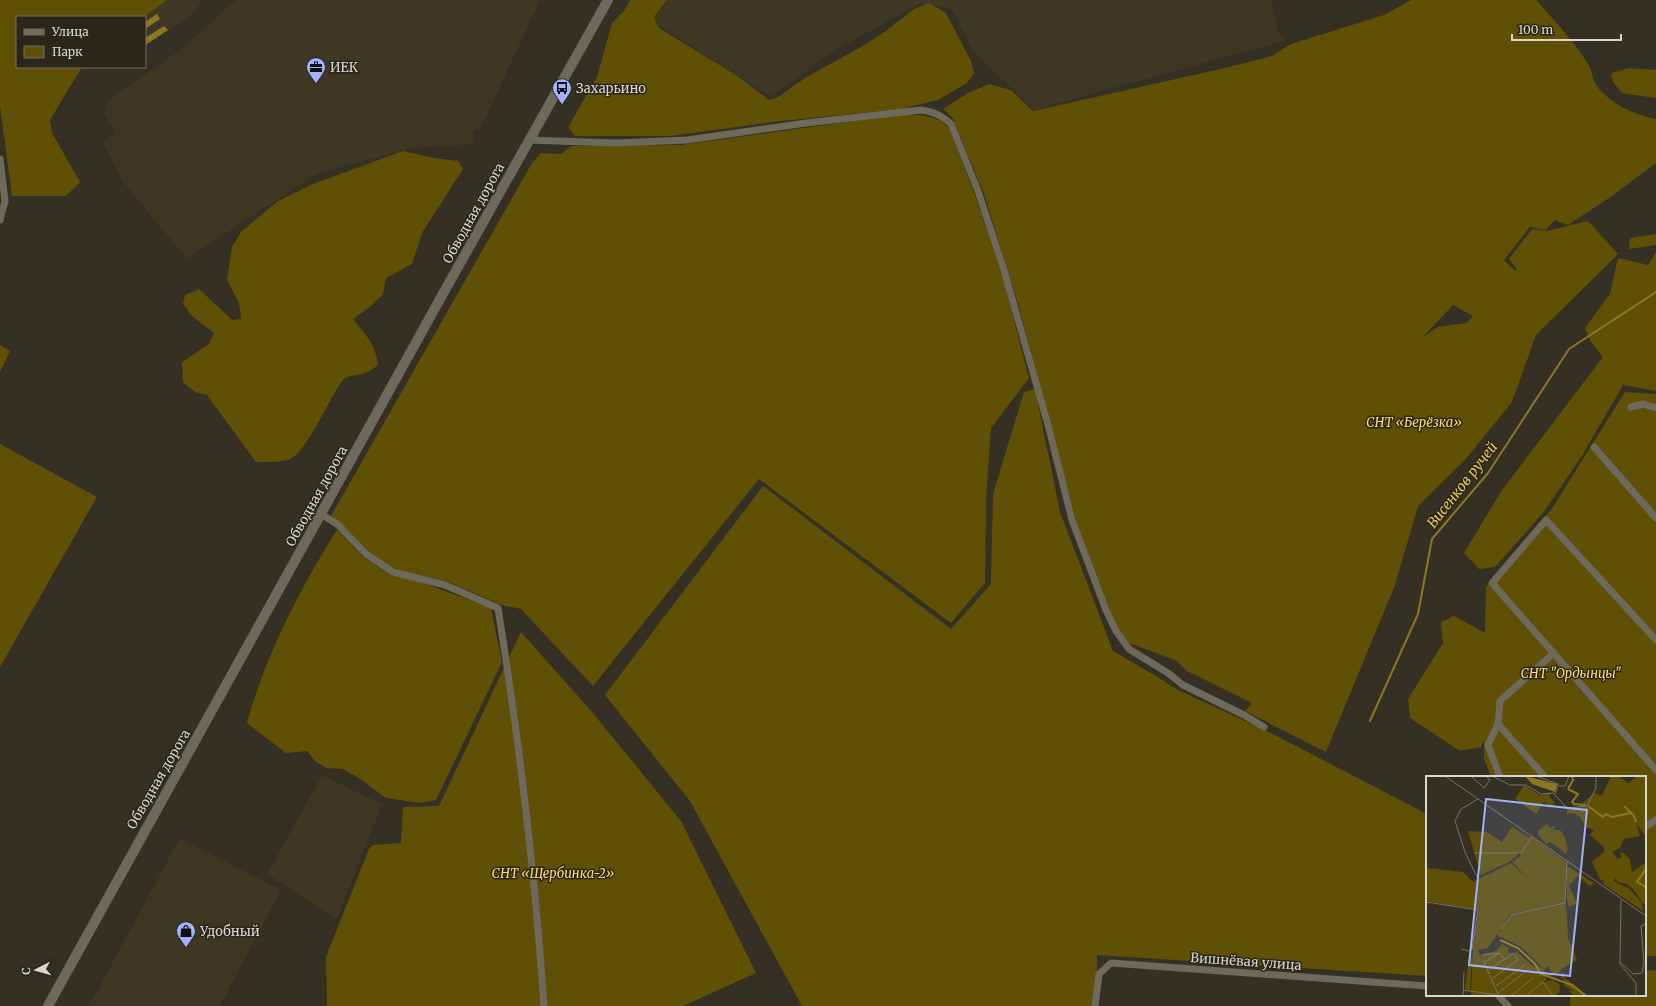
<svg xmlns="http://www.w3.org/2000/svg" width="1656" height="1006" viewBox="0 0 1656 1006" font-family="Merriweather,serif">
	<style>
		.built { fill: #3d3724 }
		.green { fill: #605006; fill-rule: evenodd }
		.water { fill: #8e781d }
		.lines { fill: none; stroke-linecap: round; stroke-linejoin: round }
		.stream { stroke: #8e781d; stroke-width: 2 }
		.minor { stroke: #6d695b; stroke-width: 7 }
		.secondary { stroke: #6d695b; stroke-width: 10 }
		.labels { text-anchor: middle; stroke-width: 3; stroke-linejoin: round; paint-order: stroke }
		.poi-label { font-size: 13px; fill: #d8d6ce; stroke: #2a2619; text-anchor: start }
		.street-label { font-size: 13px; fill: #d8d6ce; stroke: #2a2619 }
		.park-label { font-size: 13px; font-style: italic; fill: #fcde6b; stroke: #2a2619 }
		.water-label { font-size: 14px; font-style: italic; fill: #edce5a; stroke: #2a2619 }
		.inset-river { fill: none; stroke: #8e781d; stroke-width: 2 }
		.inset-road { fill: none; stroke: #767267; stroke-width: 1 }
		.view { fill: #a2b2fd; fill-opacity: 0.15; stroke: #a2b2fd; stroke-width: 2 }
		.inset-edge { fill: none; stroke: #d8d6ce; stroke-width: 2 }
	</style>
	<rect width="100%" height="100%" fill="#343023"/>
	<path class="built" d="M167,0H202L193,15L145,47V17H144Z
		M236,0H540L480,130L473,131L475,144L410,148L316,174L187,259L123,182L103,142L116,132L104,113L109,100L180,50Z
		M668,0H1272L1278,32L1287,40L1034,110L972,50L952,9L921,3L831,53L771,97L652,21Z
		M322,775L382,804L337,919L267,874Z
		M180,838L281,890L220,1006H89Z"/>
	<path class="green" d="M0,0H167L144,17H17V67H82L50,120L52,133L80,182L66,196H12L0,106Z
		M630,0H667L654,17L659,28L736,75L769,100L778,97L805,78L861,47L883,33L914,9L929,3L946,13L971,61L974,73L967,83L938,100L901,109L781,121L670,136H575L568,127L597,77L612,23L624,11Z
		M1411,0H1536C1554,20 1574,41 1588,64C1592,70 1592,79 1596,85C1609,103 1634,115 1656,119V163L1609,198L1568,225L1555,220L1546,230L1530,227L1504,260L1515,271L1517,269L1509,259L1532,229L1547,231L1588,221L1618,254L1536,335L1512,402L1465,460L1418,506L1395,585L1326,752L1245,711L1252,703L1187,671L1175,660L1129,643L1115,624L1078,528L1019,307L984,194L952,117L943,109L968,93L989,84L1011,90L1033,111L1225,68L1272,56L1291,44L1384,15ZM1453,305L1473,316L1467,323L1438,327L1423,337Z
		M1629,68L1656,70V98L1622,93L1613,82L1611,73Z
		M905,114L918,115L930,117L940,120L949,128L975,195L1003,277L1029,378L991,428L986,499L985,583L951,623L759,479L593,686L521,609L502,605L446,581L401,571L390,566L365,549L331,516L532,163L541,153L561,154L571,146L681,145Z
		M403,151L434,158L458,161L463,169L422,233L412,264L386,278L383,294L370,307L353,319C366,336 375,342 378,365C374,368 369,372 365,373C358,376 347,374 342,381C330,397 307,452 290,459C279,463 268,462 256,462L207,395L195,392L183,382L182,362L209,344L214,333L192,316L183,304L185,295L199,289L232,320L241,319L239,303L227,280L232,247L241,232L278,201L313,184Z
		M1656,234V245L1629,249L1630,238Z
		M1656,252V391L1623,385L1582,456L1543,513L1495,567L1479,569L1464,553L1502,490L1603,357L1591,342L1585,328L1610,294L1618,258L1648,265Z
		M0,345L10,351L0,372Z
		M1035,389L1060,512L1113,651L1161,679L1176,689L1267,731L1427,814V976L1097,955L1096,1006H802L690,801L605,695L763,486L951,629L991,584L993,494L1024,392Z
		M1625,392L1656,394V956H1645V777H1491L1484,759V740L1481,747L1460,751L1410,718L1408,699L1443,643L1441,622L1454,616L1485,633L1486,587L1551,510Z
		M0,444L97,497L0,667Z
		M337,530L363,557L386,572L418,581L491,608L502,662L436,800L420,803L386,798L359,778L343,769L327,768L316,762L307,751L286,753L247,723C266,654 299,590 337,530Z
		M521,632L592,712L681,821L756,973L683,1006H327L326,957L369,849L373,845L401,843L403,807L439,806Z
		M1656,970V1006H1570V995H1645V971Z"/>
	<path class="water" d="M157,14L160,19L145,29V22Z
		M164,26L168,30L145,45V38Z"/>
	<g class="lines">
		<path class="stream" d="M1370,721L1418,614L1432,539L1488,473L1569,349L1656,292"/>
		<path class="minor" d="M528,140L616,143L687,140L806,123L921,110C934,112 941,115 951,124L978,191L1004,270L1048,425L1072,520L1106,610L1116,631L1129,649L1168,673L1183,685L1244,715L1264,727
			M0,159L5,201L0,220
			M1631,407L1643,404L1656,408
			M1594,447L1656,518
			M321,514L337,524L366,554L393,572L445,585L498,608C519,740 535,872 544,1006
			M1656,640L1546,520L1492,583L1656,770
			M1498,724L1488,745L1500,777
			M1545,777L1498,724L1500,701L1554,653
			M1645,827L1656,820
			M1498,995L1508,1006
			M1095,1006L1099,974L1111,963L1427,986"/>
		<path class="secondary" d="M48,1006C234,670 419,334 608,0"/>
	</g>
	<defs>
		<symbol id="office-pin" viewBox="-11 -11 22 30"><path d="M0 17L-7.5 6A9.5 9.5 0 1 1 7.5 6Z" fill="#a2b2fd" stroke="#2a2619"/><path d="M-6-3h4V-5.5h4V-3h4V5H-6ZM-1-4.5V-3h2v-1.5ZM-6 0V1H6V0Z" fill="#111"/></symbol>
		<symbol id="bus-pin" viewBox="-11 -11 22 30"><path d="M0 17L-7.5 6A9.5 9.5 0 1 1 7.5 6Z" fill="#a2b2fd" stroke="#2a2619"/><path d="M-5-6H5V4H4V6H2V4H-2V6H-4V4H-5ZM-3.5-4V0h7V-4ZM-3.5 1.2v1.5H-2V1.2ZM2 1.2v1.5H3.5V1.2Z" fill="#111"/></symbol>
		<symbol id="shop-pin" viewBox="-11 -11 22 30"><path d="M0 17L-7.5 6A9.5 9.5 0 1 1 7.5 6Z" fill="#a2b2fd" stroke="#2a2619"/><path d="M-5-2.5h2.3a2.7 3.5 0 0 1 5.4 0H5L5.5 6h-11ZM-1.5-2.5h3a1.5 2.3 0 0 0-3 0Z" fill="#111"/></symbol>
	</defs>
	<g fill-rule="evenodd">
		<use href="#office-pin" x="305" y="56" width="22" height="30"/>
		<use href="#bus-pin" x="551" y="77" width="22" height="30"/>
		<use href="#shop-pin" x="175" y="920" width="22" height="30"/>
	</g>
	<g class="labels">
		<g class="poi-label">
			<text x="330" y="72">ИЕК</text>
			<text x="576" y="93">Захарьино</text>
			<text x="200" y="936">Удобный</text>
		</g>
		<g class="street-label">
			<text transform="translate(473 213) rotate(-61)" y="5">Обводная дорога</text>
			<text transform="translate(316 496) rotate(-61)" y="5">Обводная дорога</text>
			<text transform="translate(158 779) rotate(-60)" y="5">Обводная дорога</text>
			<text transform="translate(1246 961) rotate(4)" y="5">Вишнёвая улица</text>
		</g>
		<g class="park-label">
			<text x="1414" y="427">СНТ «Берёзка»</text>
			<text x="1571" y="678">СНТ "Ордынцы"</text>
			<text x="553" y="878">СНТ «Щербинка-2»</text>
		</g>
		<g class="water-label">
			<text transform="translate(1462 485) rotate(-52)" y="5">Висенков ручей</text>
		</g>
	</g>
	<g transform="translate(1426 776)">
		<rect width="220" height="220" fill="#343023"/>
		<path d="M185,0H191L203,7L211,0H220V61L210,47L214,60L198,63L194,72L186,76L192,83L196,81L194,78L196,76L204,83L206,96L220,86V131L206,112L198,107L191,106L190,102L187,105L204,113L216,127L217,135L177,108L178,105L174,103L166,86L178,76V71L164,59L168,54L160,51L154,41L148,37L141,38V33H150L168,17L176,20ZM98,9L114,19L125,17L123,21L129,26L126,31L118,26L110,38L89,23ZM121,48L125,52L129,49L127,54H134L138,59L142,73L140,78L125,66L120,68L112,58V55ZM86,51L104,62L99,68L106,61L140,86L139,127L84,139L62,172L52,174L54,179L70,175L76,168L83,172L82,176L88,178L90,175L108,191L111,189L118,193L95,171L71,159L85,140L140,127L142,161L151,184L136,193L131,199H127L122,190L118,194L119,198V195L120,198L128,200H119L121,203L117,206L127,204L134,209L133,217L128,220H45L47,170L53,134L0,125V92L37,96L47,106L85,87L105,105L86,86L94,80L99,68L95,77L89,78L92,79L83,86L55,99L42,55L61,56L76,66ZM141,90L168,107L164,110L151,100L143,110L151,127L143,131L141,123ZM43,181H46L44,215L39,213ZM137,195L139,202L162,220H149L142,215L147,214L137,209L141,207L134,200Z" fill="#605006"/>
		<path d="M99,0L131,8L129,16L106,8Z" fill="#8e781d"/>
		<path class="inset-river" d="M142,13L152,18L146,26L148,28L160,29M142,13L147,4L146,0M162,30L177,41L180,38L186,41L205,37M198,30L208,40L210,46M220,93L211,106L220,111M74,164L92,172L109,188L115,198L146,209L160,220"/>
		<path class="inset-road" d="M19,0L220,140M45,0L58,12L64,4L60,0M66,0L84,9H100L115,18L127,17L141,32L161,30L170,12V0M110,0L132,8L129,18M133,10H139L143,0M48,77H95L106,60M51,101L39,76L29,45L35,33L52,23M195,124L194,188L210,207V220M0,126L52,134L46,173L43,175L35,173M75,153L86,139L139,127L141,85M56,179L73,177M57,184L72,218M59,186L73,177L79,183M194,186L207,198L216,197L218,187L215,150L220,148M63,194L87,177L92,184L67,202M70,210L99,189M37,214L71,219M71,218L103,193M37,220L38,196M85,220L107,202M100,220L117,206L127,220"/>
		<path class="view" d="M60,23L161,34L144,200L43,189Z"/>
		<rect width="220" height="220" class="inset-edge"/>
	</g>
	<rect x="16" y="16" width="130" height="52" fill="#2a2619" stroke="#706c61"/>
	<rect x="24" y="29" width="20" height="6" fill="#6d695b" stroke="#706c61"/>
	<text x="52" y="36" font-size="12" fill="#d8d6ce">Улица</text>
	<rect x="24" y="46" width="20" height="12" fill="#605006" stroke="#706c61"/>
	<text x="52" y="56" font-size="12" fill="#d8d6ce">Парк</text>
	<g transform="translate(36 970) rotate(264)" stroke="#2a2619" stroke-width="3" paint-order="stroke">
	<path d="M0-3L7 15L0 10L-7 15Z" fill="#d8d6ce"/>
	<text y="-6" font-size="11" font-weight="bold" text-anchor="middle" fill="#d8d6ce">С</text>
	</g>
	<path d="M1512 34v6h109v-6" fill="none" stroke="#d8d6ce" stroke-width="2"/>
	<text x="1518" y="34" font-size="12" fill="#d8d6ce" stroke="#2a2619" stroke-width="3" paint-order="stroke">100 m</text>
</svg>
